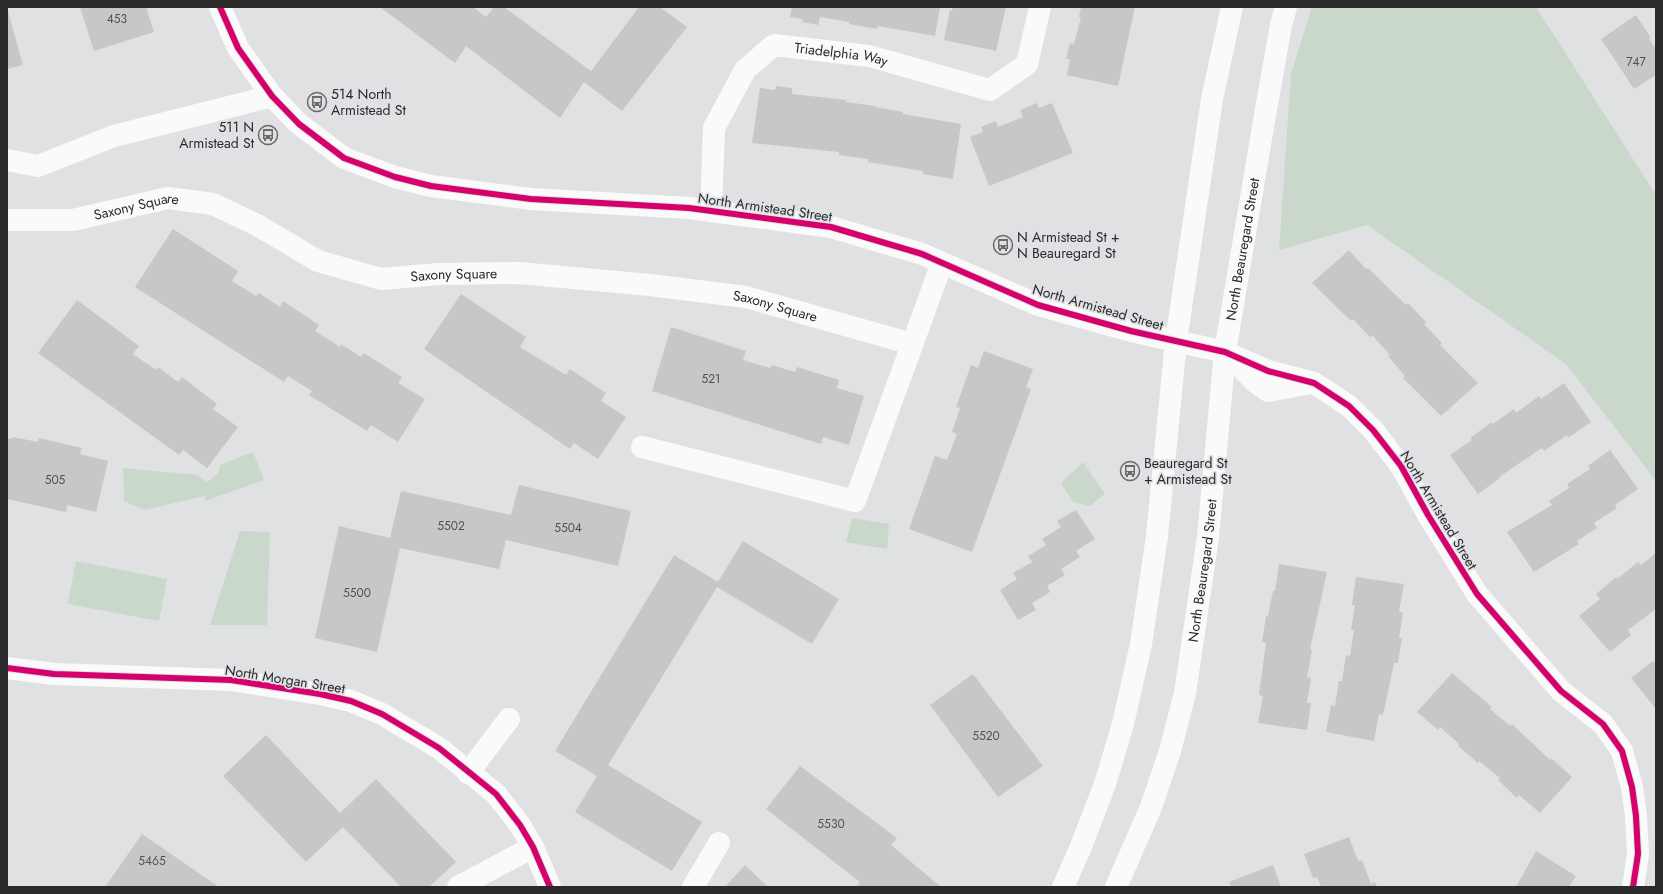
<svg xmlns="http://www.w3.org/2000/svg" width="1663" height="894" viewBox="0 0 1663 894" font-family="Jost,sans-serif">
	<style>
		.green { fill: #c9d8ca }
		.building { fill: #c6c7c8 }
		.lines { fill: none; stroke-linecap: round; stroke-linejoin: round }
		.minor { stroke: #fafafb; stroke-width: 22 }
		.major { stroke: #fafafb; stroke-width: 22 }
		.cycleway-casing { stroke: #dfe1e4; stroke-width: 8 }
		.cycleway { stroke: #d6006c; stroke-width: 6 }
		.labels { text-anchor: middle; stroke-width: 3.5; stroke-linejoin: round; paint-order: stroke }
		.number-label { font-size: 12px; fill: #515152 }
		.street-label { font-size: 14px; fill: #2a2a2b; stroke: #dfe1e4 }
		.poi-label { font-size: 14px; fill: #2a2a2b; stroke: #dfe1e4; text-anchor: start }
	</style>
	<rect width="100%" height="100%" fill="#e0e1e3"/>
	<path class="green" d="M1312,7H1536L1656,195V481L1566,364L1367,225L1279,250L1291,74Z
		M253,452L264,480L205,501V496L144,510L124,501L123,468L197,475L207,482L219,472L220,465Z
		M1083,462L1105,494L1090,506L1073,502L1061,483Z
		M852,518L889,524L887,549L846,542Z
		M240,531L270,532L267,625H210Z
		M76,561L167,579L159,621L68,604Z"/>
	<path class="building" d="M80,7H146L154,32L94,51Z
		M380,7H473L486,17L494,7H504L591,71L639,7H660L687,27L622,111L584,82L560,118L466,46L455,63Z
		M792,7H940L935,36L878,26L877,29L849,24V22L820,17L818,25L802,22L803,19L790,17Z
		M953,7H1006L996,51L944,40L950,10L952,11Z
		M1081,7H1135L1118,86L1067,75L1070,59H1066L1070,43L1074,44L1081,18L1079,17Z
		M7,8L23,65L7,69Z
		M1636,15L1651,38L1649,39L1656,49V75L1634,89L1601,39Z
		M776,86L792,88V94L847,100L846,102L876,106L875,107L903,112V114L961,124L953,179L923,174V171L868,162V159L839,155V152L752,143L760,88L775,90Z
		M1037,103L1039,108L1052,103L1073,153L989,186L970,137L983,132L981,127L996,121L998,127L1023,117L1020,110Z
		M173,229L238,271L232,281L256,296L259,293L280,307L283,301L319,325L315,331L340,347L341,344L361,357L364,353L402,377L398,383L425,399L398,442L371,425L367,431L309,395L312,391L288,376L284,382L135,287Z
		M1349,250L1366,269L1368,268L1406,305L1408,303L1426,322L1424,324L1442,343L1440,345L1478,383L1441,416L1403,378L1405,376L1388,356L1390,355L1372,335L1371,338L1353,319L1351,321L1312,283Z
		M461,294L526,337L520,347L566,375L570,369L606,393L601,401L626,417L598,459L574,443L570,449L424,349Z
		M77,300L139,346L133,354L156,370L158,367L178,382L182,377L217,404L213,409L238,427L207,468L183,450L179,455L38,353Z
		M671,327L746,351L743,360L770,368L772,365L795,372L797,367L839,380L837,388L864,396L849,445L823,437L821,444L652,391Z
		M984,351L1033,369L1026,387L1031,389L972,552L909,529L935,456L947,460L957,434L952,432L960,408L956,407L971,365L978,368Z
		M1564,383L1591,422L1568,438L1567,435L1544,451L1542,448L1499,477L1500,478L1478,494L1450,455L1472,440L1470,438L1492,422L1493,424L1514,409L1516,413L1539,396L1541,399Z
		M13,437L38,442L39,438L82,448L80,454L108,461L96,512L67,505L66,512L7,499V438L12,439Z
		M1610,450L1638,489L1615,505L1617,508L1594,523L1597,528L1577,541L1579,544L1534,572L1507,532L1552,505L1549,501L1569,488L1567,484L1590,469L1588,466Z
		M519,485L631,511L618,566L506,540L499,569L400,548L377,652L315,638L339,526L390,538L401,491L511,515Z
		M1076,510L1095,539L1076,551L1080,557L1061,569L1065,575L1047,586L1050,592L1032,603L1036,610L1018,620L1000,590L1017,579L1013,573L1032,562L1028,556L1046,545L1042,539L1061,527L1057,521Z
		M743,541L839,599L812,644L717,587L662,677L608,765L702,822L672,871L575,812L597,776L555,751L674,555L718,582Z
		M1656,553V609L1628,630L1631,635L1610,652L1579,616L1600,599L1596,594L1616,577L1617,579L1638,562L1641,565Z
		M1279,564L1327,572L1310,649L1312,650L1307,677L1311,678L1307,703H1311L1307,730L1258,723L1263,696L1259,695L1266,643L1262,642L1266,616H1268L1273,591H1275Z
		M1356,577L1404,584L1399,612L1403,613L1399,638H1402L1398,663H1394L1383,715L1379,714L1374,741L1326,732L1331,705L1335,706L1339,681H1342L1346,655L1350,656L1354,630H1351L1355,605H1352Z
		M1653,661L1656,665V709L1631,678Z
		M1452,673L1492,707L1490,709L1510,726L1512,724L1550,760L1551,758L1572,777L1540,813L1519,795L1517,798L1498,780L1500,778L1479,761L1478,763L1458,746L1459,744L1440,727L1438,730L1417,712Z
		M973,674L1043,766L998,797L930,705Z
		M266,735L340,813L376,779L456,862L429,887H401L343,827L306,862L223,776Z
		M800,766L897,838L891,845L941,887H856L860,882L766,809Z
		M142,834L219,887H105Z
		M1349,837L1358,861L1362,860L1371,884L1375,882L1377,887H1321L1317,877L1313,878L1304,854Z
		M1536,851L1576,876L1569,887H1516Z
		M745,865L768,887H725Z
		M1273,865L1281,887H1231L1229,882Z"/>
	<g class="lines">
		<g class="minor">
			<path d="M220,7L238,48L272,96L299,124L344,158L395,177L431,186L531,199L689,208L831,227L922,254L1038,305L1131,331L1225,352L1268,371L1314,383L1349,406L1373,430L1401,466L1428,515L1477,594L1561,691L1603,724L1622,751L1632,787L1636,816L1638,854L1633,887"/>
			<path d="M7,160L38,166L114,136L272,96"/>
			<path id="s1" d="M711,211L714,128L745,70L774,45L869,56L990,90L1027,64L1040,7"/>
			<path id="s2" d="M7,220H73L168,198L213,204L257,225L318,261L381,279L439,274L519,273L650,285L746,297L912,344"/>
			<path d="M1235,361L1255,382L1268,391L1306,384"/>
			<path d="M642,447L855,501L942,263"/>
			<path d="M7,668L54,674L231,680L320,694L351,701L382,714L439,748L496,794L520,825L533,847L550,887"/>
			<path d="M468,773L509,719"/>
			<path d="M458,887L533,847"/>
			<path d="M693,887L719,843"/>
		</g>
		<g class="major">
			<path d="M1063,887L1080,849L1105,784L1123,724L1141,644L1157,536L1176,341L1212,99L1232,7"/>
			<path id="s3" d="M1116,887L1151,807L1170,751L1185,693L1208,537L1225,352L1265,115L1281,25L1286,7"/>
		</g>
		<defs>
			<path id="cycleway" d="M220,7L238,48L272,96L299,124L344,158L395,177L431,186L531,199L689,208L831,227L922,254L1038,305L1131,331L1225,352L1268,371L1314,383L1349,406L1373,430L1401,466L1428,515L1477,594L1561,691L1603,724L1622,751L1632,787L1636,816L1638,854L1633,887
				M7,668L54,674L231,680L320,694L351,701L382,714L439,748L496,794L520,825L533,847L550,887"/>
		</defs>
		<use href="#cycleway" class="cycleway-casing"/>
		<use href="#cycleway" class="cycleway"/>
	</g>
	<defs>
		<symbol id="bus-ring" viewBox="-11 -11 22 22"><circle r="9.5" fill="#dfe1e4" stroke="#6a6a6b" stroke-width="1.5"/><path d="M-5-6H5V4H4V6H2V4H-2V6H-4V4H-5ZM-3.5-4V0h7V-4ZM-3.5 1.2v1.5H-2V1.2ZM2 1.2v1.5H3.5V1.2Z" fill="#6a6a6b"/></symbol>
	</defs>
	<g fill-rule="evenodd">
		<use href="#bus-ring" x="306" y="91" width="22" height="22"/>
		<use href="#bus-ring" x="257" y="124" width="22" height="22"/>
		<use href="#bus-ring" x="992" y="234" width="22" height="22"/>
		<use href="#bus-ring" x="1119" y="460" width="22" height="22"/>
	</g>
	<g class="labels">
		<g class="number-label">
			<text x="117" y="23">453</text>
			<text x="1636" y="66">747</text>
			<text x="711" y="383">521</text>
			<text x="55" y="484">505</text>
			<text x="451" y="530">5502</text>
			<text x="568" y="532">5504</text>
			<text x="357" y="597">5500</text>
			<text x="986" y="740">5520</text>
			<text x="831" y="828">5530</text>
			<text x="152" y="865">5465</text>
		</g>
		<g class="street-label">
			<text dy="5" stroke="none"><textPath href="#s1" startOffset="255">Triadelphia Way</textPath></text>
			<text transform="translate(765 207) rotate(8)" y="5">North Armistead Street</text>
			<text dy="5" stroke="none"><textPath href="#s2" startOffset="131">Saxony Square</textPath></text>
			<text dy="5" stroke="none"><textPath href="#s3" startOffset="654">North Beauregard Street</textPath></text>
			<text dy="5" stroke="none"><textPath href="#s2" startOffset="467">Saxony Square</textPath></text>
			<text dy="5" stroke="none"><textPath href="#s2" startOffset="791">Saxony Square</textPath></text>
			<text transform="translate(1098 307) rotate(16)" y="5">North Armistead Street</text>
			<text transform="translate(1439 510) rotate(59)" y="5">North Armistead Street</text>
			<text dy="5" stroke="none"><textPath href="#s3" startOffset="330">North Beauregard Street</textPath></text>
			<text transform="translate(285 679) rotate(9)" y="5">North Morgan Street</text>
		</g>
		<g class="poi-label">
			<text x="331" y="99">514 North<tspan x="331" dy="16">Armistead St</tspan></text>
			<text x="254" y="132" text-anchor="end">511 N<tspan x="254" dy="16">Armistead St</tspan></text>
			<text x="1017" y="242">N Armistead St +<tspan x="1017" dy="16">N Beauregard St</tspan></text>
			<text x="1144" y="468">Beauregard St<tspan x="1144" dy="16">+ Armistead St</tspan></text>
		</g>
	</g>
	<rect width="1663" height="894" fill="none" stroke="#2a2a2b" stroke-width="16"/>
</svg>
